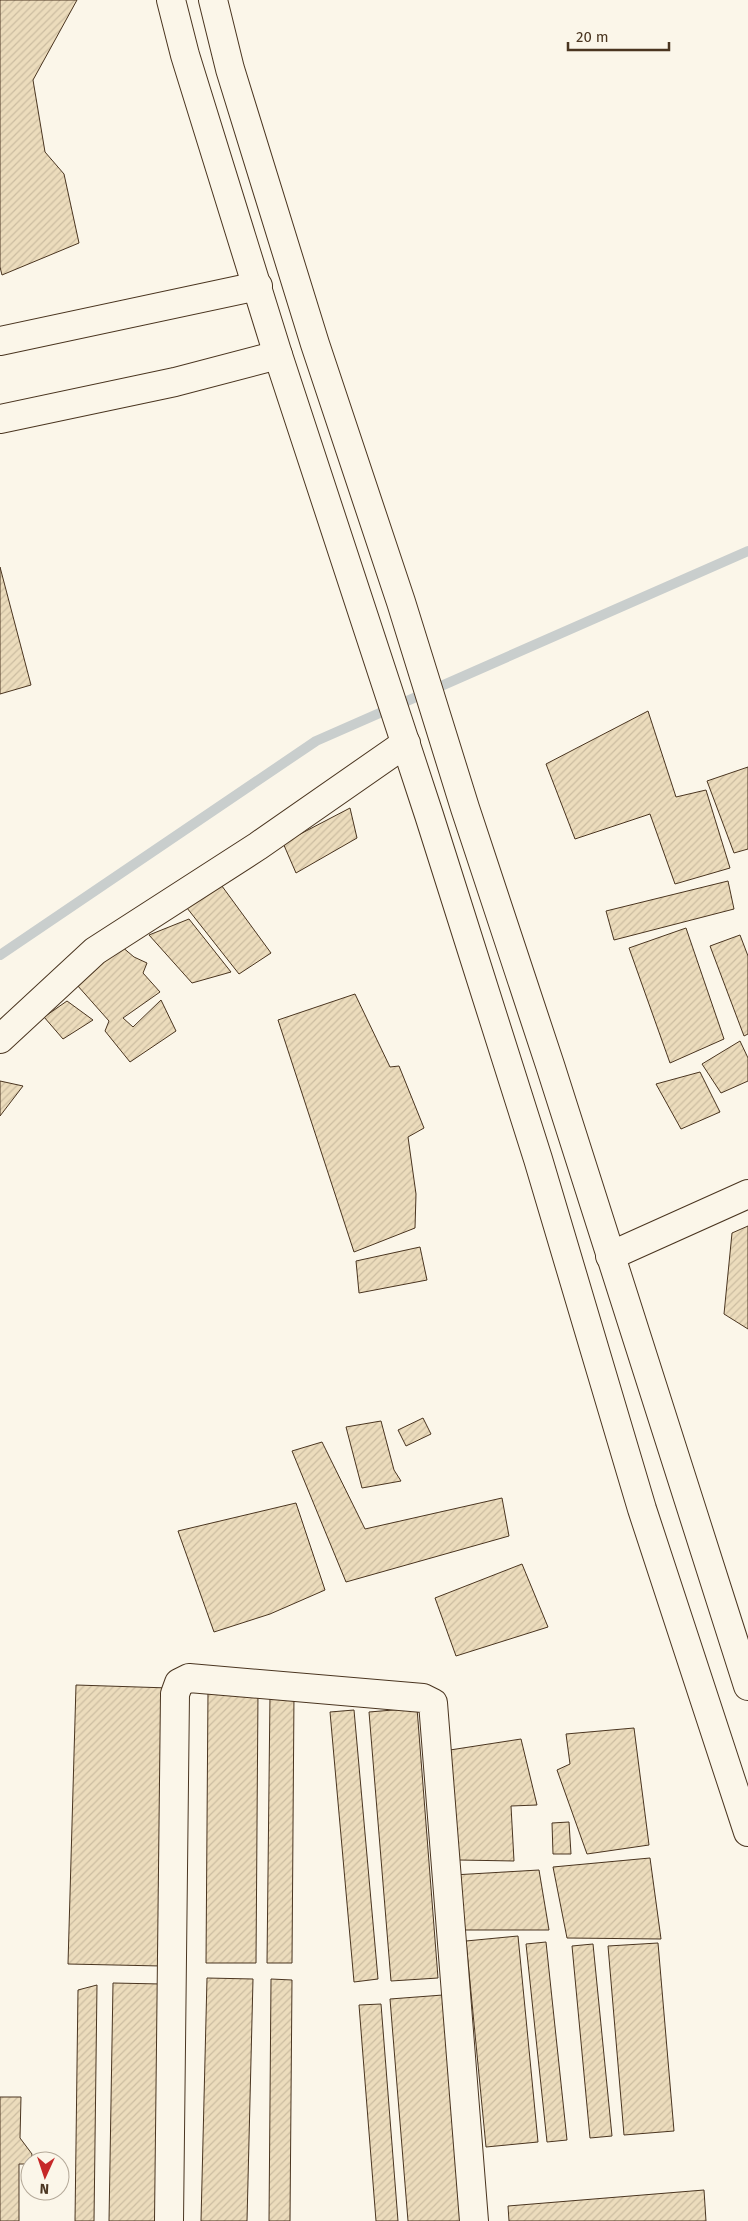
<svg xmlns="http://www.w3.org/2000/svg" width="748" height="2221" viewBox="0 0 748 2221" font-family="'Fira Sans',sans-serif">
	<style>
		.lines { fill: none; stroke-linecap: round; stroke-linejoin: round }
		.stream { stroke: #c9cecd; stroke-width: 10 }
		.building { fill: url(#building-hatch); stroke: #4a3520 }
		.minor-casing { stroke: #4a3520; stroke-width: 30 }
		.major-casing { stroke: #4a3520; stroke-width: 30 }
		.minor { stroke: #fbf6e9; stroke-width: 28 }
		.major { stroke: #fbf6e9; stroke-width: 28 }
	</style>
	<defs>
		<pattern id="building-hatch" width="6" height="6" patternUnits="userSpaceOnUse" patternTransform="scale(1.25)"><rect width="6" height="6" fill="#ecdcbc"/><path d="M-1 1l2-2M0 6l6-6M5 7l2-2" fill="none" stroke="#ccbda1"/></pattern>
	</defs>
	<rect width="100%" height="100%" fill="#fbf6e9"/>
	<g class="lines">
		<path class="stream" d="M0,955L316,741L748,551"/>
	</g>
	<path class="building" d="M0,0H77L33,80L45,152L64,174L79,243L2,275L0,267Z
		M0,567L31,685L0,694Z
		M648,711L676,797L706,790L730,868L675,884L650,814L575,839L546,764Z
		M748,767V849L734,853L707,781Z
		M350,808L357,838L296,873L283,843Z
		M728,881L734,909L614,940L606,911Z
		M219,882L271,953L239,974L187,908Z
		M189,919L231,972L192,983L149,935Z
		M686,928L724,1039L670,1063L629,948Z
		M740,935L748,956V1034L744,1036L710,946Z
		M121,946L134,957L147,963L143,973L160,992L123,1018L133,1027L161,1000L176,1031L130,1062L105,1031L109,1021L77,985Z
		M355,994L390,1067L399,1066L424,1128L408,1137L416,1194L415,1228L354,1252L278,1020Z
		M67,1001L93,1020L63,1039L44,1017Z
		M740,1041L748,1058V1081L721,1093L702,1064Z
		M700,1072L720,1112L681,1129L656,1084Z
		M0,1081L23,1086L0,1116Z
		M748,1226V1329L724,1314L732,1233Z
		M420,1247L427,1280L359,1293L356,1261Z
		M423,1418L431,1434L406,1446L398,1430Z
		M381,1421L394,1470L401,1481L362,1488L346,1427Z
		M322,1442L365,1529L502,1498L509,1536L346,1582L292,1451Z
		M296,1503L325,1590L270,1614L214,1632L178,1531Z
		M522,1564L548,1627L456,1656L435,1598Z
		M76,1685L169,1688L161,1966L68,1964Z
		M208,1691L258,1692L256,1963H206Z
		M270,1694H294L292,1963H267Z
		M417,1708L438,1978L391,1981L369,1712Z
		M354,1710L378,1979L354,1982L330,1712Z
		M634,1728L649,1845L587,1854L557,1770L570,1764L566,1734Z
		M521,1739L537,1805L511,1806L514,1861L459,1860L450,1750Z
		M569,1822L571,1854H553L552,1823Z
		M650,1858L661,1939L567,1938L553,1867Z
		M539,1870L549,1930H457L453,1875Z
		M518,1936L538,2142L486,2147L466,1941Z
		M546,1942L567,2140L547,2142L526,1944Z
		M658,1943L674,2131L624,2135L608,1946Z
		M593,1944L612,2136L590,2138L572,1946Z
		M207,1978L253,1979L247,2221H201Z
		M271,1979L292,1980L290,2221H269Z
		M113,1983L161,1984L157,2221H109Z
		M97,1985L94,2221H75L78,1990Z
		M443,1995L461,2221H408L390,1999Z
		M381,2004L398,2221H376L359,2005Z
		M0,2097H21L20,2138L32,2154L30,2164H19V2221H0Z
		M704,2190L706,2221H509L508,2206Z"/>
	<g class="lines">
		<defs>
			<path id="minor" d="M0,341L258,286
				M0,419L175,382L278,355
				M0,1039L95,951L258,846L406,743
				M610,1256L748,1194
				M169,2221L175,1694L179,1683L189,1678L423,1698L433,1703L474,2221"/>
			<path id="major" d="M171,0L185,55L278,355L429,815L538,1159L642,1509L748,1832
				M213,0L230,69L315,344L401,602L465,808L550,1065L748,1686"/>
		</defs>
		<use href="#minor" class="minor-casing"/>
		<use href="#major" class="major-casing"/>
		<use href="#minor" class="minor"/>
		<use href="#major" class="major"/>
	</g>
	<g transform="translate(45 2176) rotate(183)"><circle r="24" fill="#fbf6e9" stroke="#b4a999"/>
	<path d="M0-4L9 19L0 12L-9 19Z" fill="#c62828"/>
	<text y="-8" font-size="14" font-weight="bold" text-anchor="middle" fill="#4a3520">N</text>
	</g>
	<path d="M568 42v8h101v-8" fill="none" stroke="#4a3520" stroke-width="2.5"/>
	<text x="576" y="42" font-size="15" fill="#4a3520" stroke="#fbf6e9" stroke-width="4" paint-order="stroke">20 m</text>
</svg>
